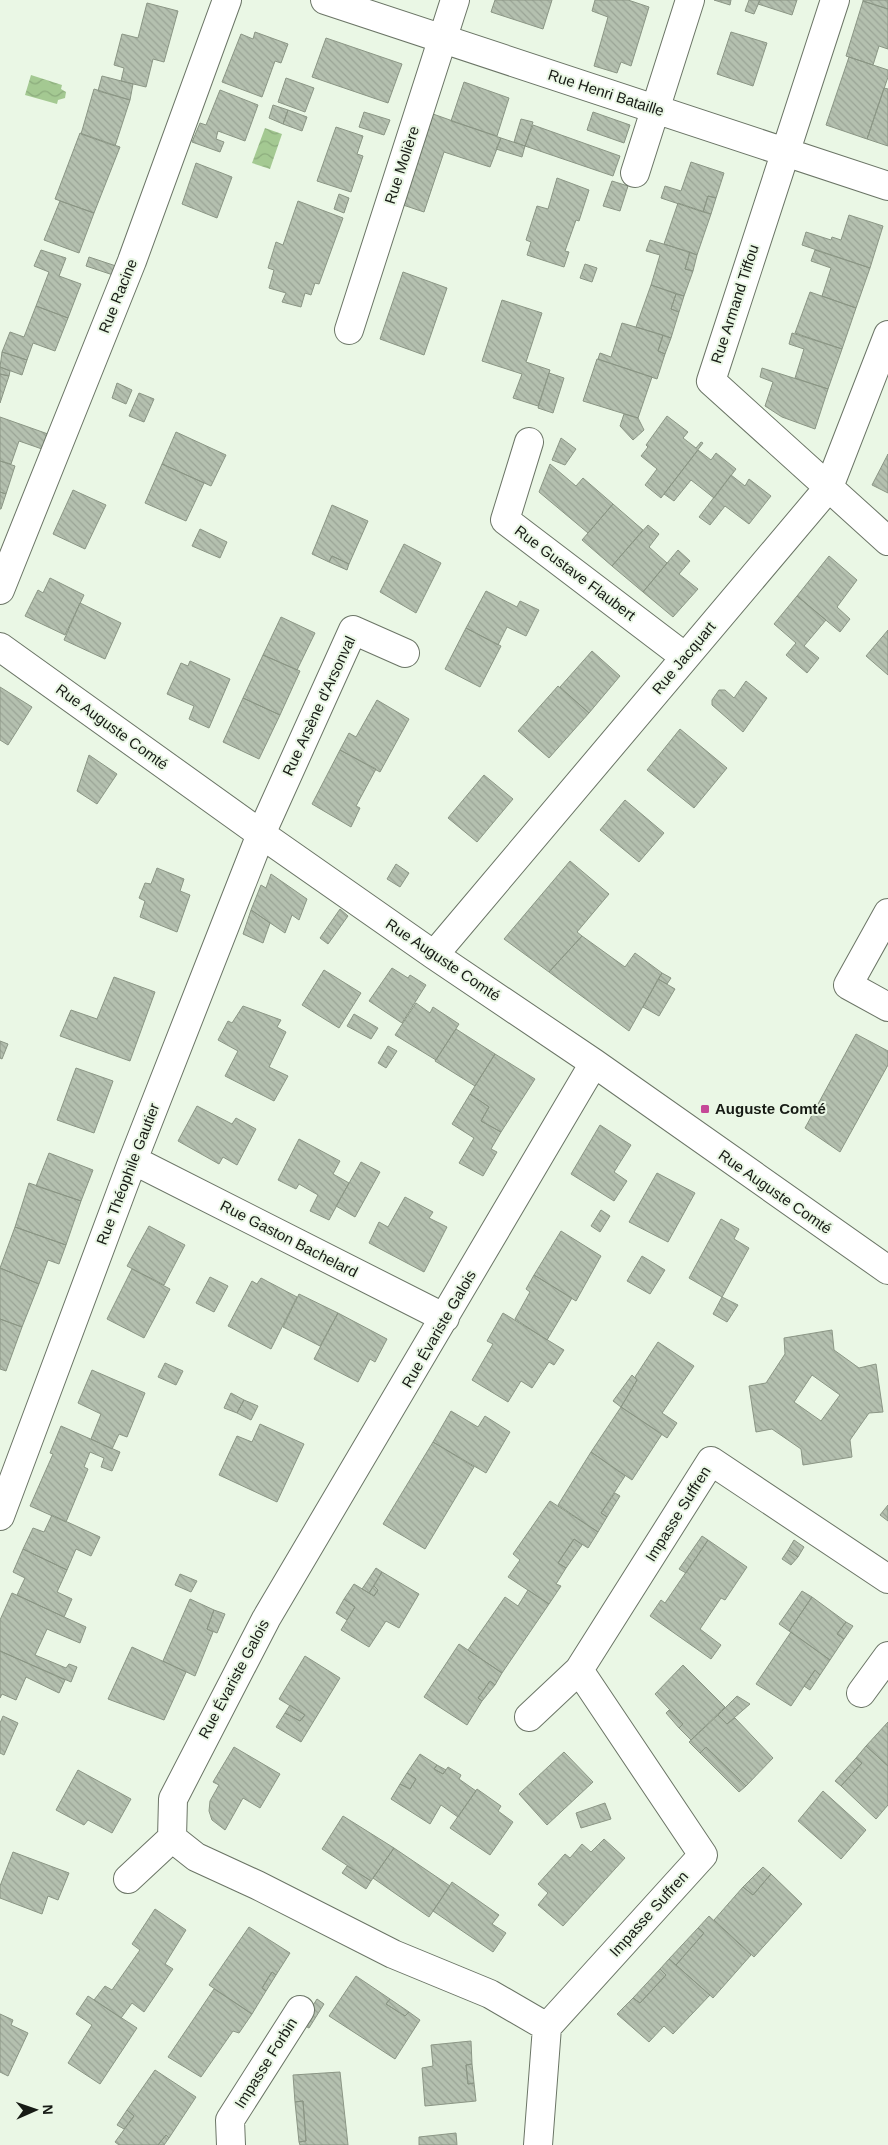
<svg xmlns="http://www.w3.org/2000/svg" width="888" height="2145" viewBox="0 0 888 2145" font-family="Helvetica,sans-serif">
	<style>
		.water { fill: url(#water-waves) }
		.building { fill: url(#building-back-hatch); stroke: #8b9685; fill-rule: evenodd }
		.lines { fill: none; stroke-linecap: round; stroke-linejoin: round }
		.minor-casing { stroke: #6b7566; stroke-width: 30 }
		.minor { stroke: #fff; stroke-width: 28 }
		.poi-dot { fill: #c54897; stroke: #eaf7e5; stroke-width: 2 }
		.labels { text-anchor: middle; stroke-width: 4; stroke-linejoin: round; paint-order: stroke }
		.street-label { font-size: 15px; fill: #171b15; stroke: #eaf7e5 }
		.poi-label { font-size: 15px; font-weight: bold; fill: #171b15; stroke: #eaf7e5; text-anchor: start }
	</style>
	<defs>
		<pattern id="water-waves" width="16" height="10" patternUnits="userSpaceOnUse" patternTransform="scale(1.25)"><rect width="16" height="10" fill="#a4c992"/><path d="M0 5q4-4 8 0t8 0" fill="none" stroke="#8cac7d"/></pattern>
		<pattern id="building-back-hatch" width="6" height="6" patternUnits="userSpaceOnUse" patternTransform="scale(1.25)"><rect width="6" height="6" fill="#b4c0af"/><path d="M-1 5l2 2M0 0l6 6M5-1l2 2" fill="none" stroke="#9aa496"/></pattern>
	</defs>
	<rect width="100%" height="100%" fill="#eaf7e5"/>
	<path class="water" d="M31,75L62,85L61,89L66,92L65,98L58,100L57,104L25,95Z
		M265,128L282,134L270,169L252,163Z"/>
	<path class="building" d="M495,0H552L543,29L491,12Z
		M595,0H628L649,7L631,66L621,62L617,73L594,66L608,17L592,11Z
		M714,0H731L730,5Z
		M749,0H760L754,14L745,11Z
		M760,0H797L792,15L758,4Z
		M863,0H888V9L863,1Z
		M863,1L888,9V49L879,46L873,65L846,56Z
		M147,3L178,11L164,62L153,59L146,87L121,81L124,68L114,65L122,34L138,38Z
		M255,32L288,44L281,63L275,61L262,97L222,82L241,34L253,39Z
		M731,32L767,43L753,86L717,74Z
		M326,38L402,64L388,103L312,77Z
		M849,57L888,70V77L867,139L826,125Z
		M102,76L133,84L130,100L98,91Z
		M286,78L314,88L305,112L278,102Z
		M464,82L509,98L497,136L451,121Z
		M884,88L888,89V146L867,139Z
		M94,89L130,100L115,146L81,134Z
		M220,90L258,105L245,141L218,131L216,139L224,142L220,152L192,142L200,123L206,125Z
		M273,105L288,110L283,124L269,118Z
		M288,110L307,117L302,131L283,124Z
		M364,112L390,120L384,135L359,127Z
		M593,112L630,125L624,143L587,130Z
		M433,114L501,138L490,167L444,152L424,212L403,205Z
		M521,119L533,122L525,146L514,142Z
		M533,125L620,156L613,176L525,146Z
		M336,127L363,136L357,154L363,156L351,192L317,181Z
		M80,133L120,147L94,213L55,199Z
		M501,138L525,146L522,157L496,149Z
		M691,162L724,173L716,198L708,196L703,212L661,198L665,186L681,191Z
		M196,163L232,177L217,218L182,204Z
		M557,178L589,190L579,221L576,220L565,251L569,252L564,267L527,255L531,242L526,240L537,206L548,209Z
		M612,181L628,186L620,211L603,206Z
		M339,194L349,198L344,213L334,209Z
		M708,196L716,198L711,214L703,212Z
		M60,201L94,213L79,253L44,240Z
		M298,201L343,218L319,284L315,283L311,295L305,293L301,307L282,302L286,293L269,288L274,270L268,268L276,242L283,245Z
		M678,203L711,214L697,255L664,244Z
		M849,215L883,226L870,268L802,245L806,232L831,240L832,237L841,240Z
		M650,240L690,252L685,269L693,271L684,296L651,285L660,255L646,251Z
		M41,250L66,258L59,276L81,284L68,318L36,306L49,272L34,266Z
		M815,250L870,268L856,308L822,296L831,268L811,261Z
		M690,252L697,255L693,271L685,269Z
		M89,257L116,266L113,275L86,266Z
		M585,264L597,268L592,282L580,278Z
		M403,272L447,288L424,355L380,339Z
		M651,285L676,294L671,309L679,312L671,338L636,327Z
		M810,292L856,308L842,349L795,333Z
		M676,294L684,296L679,312L671,309Z
		M502,300L542,313L526,362L550,370L538,406L513,398L522,374L482,361Z
		M36,306L68,318L55,351L33,343L27,360L2,352L10,332L24,337Z
		M622,323L663,335L658,351L665,354L657,379L598,359L600,353L611,357Z
		M792,333L842,349L828,389L795,378L804,349L789,344Z
		M663,335L671,338L665,354L658,351Z
		M2,352L27,360L22,375L0,367Z
		M597,359L652,377L638,418L583,401Z
		M0,367L10,371L9,376L0,374Z
		M762,368L828,389L815,429L782,417L765,406L773,382L760,377Z
		M549,373L564,378L553,413L538,408Z
		M0,374L9,376L0,403Z
		M117,383L132,390L126,404L112,398Z
		M139,393L154,399L144,422L129,416Z
		M624,414L638,418L644,430L633,440L620,426Z
		M667,416L688,432L683,438L696,448L701,442L703,443L661,498L645,485L657,469L641,456L648,447L646,445Z
		M0,417L48,434L42,449L19,441L11,464L0,461Z
		M176,432L226,455L211,486L162,464Z
		M561,438L576,449L565,465L552,460Z
		M698,450L711,460L716,453L736,469L714,498L691,480L674,501L664,494Z
		M888,454V493L872,485Z
		M0,461L15,466L6,494L0,492Z
		M162,464L204,483L186,521L145,503Z
		M550,464L576,486L583,478L613,504L588,533L539,492Z
		M731,475L745,486L749,479L771,496L749,524L725,506L710,525L699,517Z
		M73,490L106,505L85,549L53,534Z
		M0,492L6,494L1,509H0Z
		M613,504L643,530L612,566L582,540Z
		M332,505L368,521L349,564L332,556L329,562L312,554Z
		M648,525L659,534L649,547L667,563L643,592L612,566Z
		M200,529L227,542L220,558L192,546Z
		M404,544L441,563L416,613L380,592Z
		M678,550L690,561L679,574L698,589L673,617L643,592Z
		M332,556L349,564L347,570L329,562Z
		M829,556L857,580L837,607L850,619L840,632L797,596Z
		M50,578L84,595L65,635L25,616L38,590L43,593Z
		M486,591L517,607L520,601L539,610L526,636L507,627L498,645L466,628Z
		M797,596L826,620L804,646L819,658L807,673L786,655L796,643L774,624Z
		M80,603L121,623L105,659L64,640Z
		M281,617L315,633L297,670L263,655Z
		M466,628L501,646L480,687L445,669Z
		M888,630V675L866,656Z
		M592,651L620,676L589,713L560,687Z
		M263,655L300,671L280,715L243,698Z
		M190,661L230,679L209,728L189,719L194,706L167,694L181,663L188,666Z
		M746,681L767,698L743,732L712,705V700L719,690H725L734,698Z
		M558,686L589,713L549,758L518,731Z
		M0,687L32,707L8,745L0,740Z
		M243,698L280,715L259,759L223,742Z
		M377,700L409,719L380,772L340,750L349,733L356,737Z
		M680,729L727,768L694,808L647,770Z
		M340,750L376,769L356,806L360,808L351,827L312,804Z
		M89,755L117,774L97,804L77,791Z
		M484,775L513,799L477,842L448,818Z
		M625,800L664,833L639,862L600,830Z
		M570,861L609,894L577,932L582,936L549,972L504,939Z
		M396,864L409,873L400,887L387,879Z
		M157,868L184,879L180,891L190,895L177,932L140,917L145,901L139,898L145,883L151,884Z
		M271,874L307,899L299,920L292,915L285,933L251,910L261,885L266,888Z
		M340,909L348,916L328,944L320,938Z
		M251,910L270,923L263,943L243,934Z
		M582,936L625,967L635,953L662,973L629,1031L549,972Z
		M392,968L408,978L410,975L426,985L402,1023L369,1001Z
		M324,970L361,993L339,1028L302,1005Z
		M662,973L671,978L667,984L658,979Z
		M114,977L155,992L130,1061L60,1036L71,1010L97,1019Z
		M658,979L675,989L659,1016L643,1007Z
		M416,1003L430,1013L433,1007L459,1024L436,1060L395,1035Z
		M243,1006L281,1020L277,1027L286,1032L269,1067L288,1076L274,1101L225,1076L238,1051L218,1040L228,1021L232,1023Z
		M354,1014L378,1028L371,1039L347,1026Z
		M456,1029L495,1054L475,1086L435,1061Z
		M856,1034L888,1051V1065L840,1152L805,1128Z
		M0,1041L8,1044L2,1059L0,1058Z
		M388,1046L397,1051L386,1068L378,1063Z
		M495,1054L535,1079L501,1132L481,1121L489,1107L470,1094Z
		M76,1068L113,1081L94,1133L57,1120Z
		M470,1094L489,1107L481,1121L501,1132L491,1149L497,1152L483,1176L459,1163L474,1138L452,1124Z
		M197,1106L232,1124L236,1118L256,1129L237,1165L223,1157L219,1164L178,1141Z
		M600,1125L631,1145L614,1172L627,1181L614,1201L571,1174Z
		M299,1139L340,1161L333,1174L349,1183L329,1220L310,1211L318,1195L299,1184L296,1189L278,1180Z
		M49,1153L93,1170L81,1201L36,1186Z
		M361,1162L380,1172L355,1217L336,1206Z
		M657,1173L695,1193L668,1242L629,1222Z
		M29,1183L81,1201L66,1245L15,1227Z
		M405,1197L433,1212L429,1218L447,1227L424,1272L369,1243L379,1222L388,1227Z
		M601,1210L610,1216L600,1232L591,1226Z
		M721,1219L739,1229L734,1239L749,1248L722,1297L689,1278Z
		M149,1226L185,1245L164,1285L127,1266Z
		M15,1227L66,1245L59,1264L48,1260L39,1284L0,1268Z
		M561,1231L601,1256L576,1301L534,1275Z
		M642,1256L665,1270L650,1294L627,1281Z
		M0,1268L39,1284L22,1327L0,1319Z
		M132,1269L170,1289L144,1338L107,1319Z
		M534,1275L572,1298L547,1340L515,1319L530,1292L526,1289Z
		M210,1277L228,1286L214,1312L196,1303Z
		M261,1278L297,1297L271,1349L228,1326L252,1281L257,1284Z
		M299,1294L338,1313L320,1346L283,1327Z
		M722,1297L738,1305L727,1322L713,1314Z
		M338,1313L387,1339L375,1362L370,1359L358,1382L314,1359Z
		M503,1313L564,1350L554,1365L549,1362L532,1388L521,1381L508,1402L472,1380L493,1344L487,1341Z
		M0,1319L22,1327L6,1371L0,1369Z
		M832,1330L834,1350L859,1368L876,1364L883,1412L869,1413L850,1440L852,1457L803,1465L801,1449L772,1429L756,1432L749,1386L766,1383L785,1354L784,1338ZM812,1375L840,1395L821,1421L794,1402Z
		M658,1342L694,1366L662,1413L677,1423L667,1438L621,1407L637,1380L635,1377Z
		M165,1363L183,1371L176,1385L158,1377Z
		M92,1370L145,1393L127,1437L119,1434L112,1449L91,1439L101,1414L78,1403Z
		M632,1375L637,1380L621,1407L613,1401Z
		M231,1393L244,1400L237,1413L224,1408Z
		M244,1400L258,1406L251,1420L237,1413Z
		M621,1407L662,1434L632,1480L591,1452Z
		M451,1411L478,1427L485,1416L510,1432L486,1473L433,1442Z
		M260,1424L304,1444L277,1502L219,1475L237,1436L252,1442Z
		M61,1426L120,1452L112,1471L101,1467L104,1458L90,1452L84,1467L88,1469L66,1522L30,1506L53,1454L50,1453Z
		M433,1442L474,1467L425,1549L383,1524Z
		M591,1452L625,1476L601,1513L607,1517L598,1532L558,1505Z
		M615,1493L620,1496L607,1517L601,1513Z
		M550,1501L598,1532L588,1548L574,1539L558,1563L566,1568L556,1584L561,1586L549,1604L508,1577L520,1560L513,1554Z
		M888,1505V1521L880,1515Z
		M52,1515L100,1537L91,1556L76,1549L67,1570L23,1549L33,1528L44,1532Z
		M702,1536L708,1540L686,1573L679,1569Z
		M574,1539L582,1545L566,1568L558,1563Z
		M708,1540L747,1567L725,1600L721,1598L700,1629L721,1645L711,1659L650,1616L661,1600L665,1603Z
		M794,1540L804,1547L798,1557L788,1550Z
		M23,1549L67,1570L57,1592L72,1599L64,1617L17,1595L25,1578L13,1572Z
		M788,1550L798,1557L791,1565L782,1559Z
		M376,1568L382,1572L369,1593L362,1589Z
		M382,1572L419,1594L399,1628L386,1621L369,1647L341,1630L355,1607L344,1599L354,1584L374,1596L378,1590L374,1586Z
		M180,1574L197,1581L191,1592L175,1585Z
		M374,1586L378,1590L374,1596L369,1593Z
		M528,1590L549,1604L502,1673L468,1650L505,1597L518,1606Z
		M802,1591L812,1597L789,1631L779,1624Z
		M12,1593L86,1627L80,1643L47,1629L35,1655L66,1668L69,1664L77,1667L71,1682L0,1651V1620Z
		M812,1597L846,1622L837,1634L844,1639L830,1660L789,1631Z
		M190,1599L214,1610L207,1629L213,1632L195,1676L163,1661Z
		M344,1599L355,1607L347,1620L336,1613Z
		M214,1610L225,1614L217,1633L207,1629Z
		M846,1622L853,1626L844,1639L837,1634Z
		M791,1632L830,1660L820,1675L815,1670L791,1706L756,1684Z
		M459,1644L502,1673L495,1685L490,1681L478,1698L482,1701L467,1725L424,1697Z
		M132,1647L186,1672L164,1720L108,1699Z
		M0,1651L65,1680L59,1693L26,1677L16,1700L2,1694L0,1698Z
		M305,1656L340,1678L301,1742L276,1727L285,1713L300,1721L305,1715L279,1699Z
		M683,1665L725,1707L691,1740L679,1728L683,1724L655,1694Z
		M815,1670L820,1675L810,1690L804,1686Z
		M490,1681L495,1685L482,1701L478,1698Z
		M737,1696L750,1704L727,1724L718,1715Z
		M290,1705L305,1715L300,1721L285,1713Z
		M669,1710L683,1724L679,1728L666,1713Z
		M718,1715L727,1724L735,1718L773,1758L746,1786L706,1747L700,1753L689,1742Z
		M3,1716L18,1723L4,1755L0,1753V1723Z
		M888,1722V1766L866,1746Z
		M866,1746L888,1766V1805L876,1819L841,1786L862,1763L856,1758Z
		M234,1747L280,1774L260,1808L243,1798L225,1830L212,1820L209,1811L210,1801L219,1785L213,1782Z
		M706,1747L746,1786L739,1792L700,1753Z
		M564,1752L593,1782L547,1825L519,1794Z
		M420,1754L437,1765L434,1769L443,1774L448,1767L461,1775L459,1779L476,1791L458,1817L441,1805L430,1824L391,1799L400,1784L410,1789L416,1779L407,1773Z
		M856,1758L862,1763L841,1786L835,1781Z
		M437,1765L446,1770L443,1774L434,1769Z
		M78,1770L131,1799L112,1833L88,1820L84,1825L56,1810Z
		M407,1773L416,1779L410,1789L400,1784Z
		M477,1789L501,1806L498,1811L513,1822L490,1855L450,1828Z
		M823,1791L866,1830L841,1859L798,1821Z
		M605,1803L611,1819L581,1828L576,1813Z
		M343,1816L394,1848L371,1881L322,1849Z
		M604,1839L625,1858L563,1926L538,1905L548,1893L538,1884L565,1854L570,1858L582,1844L591,1852Z
		M394,1848L450,1886L429,1917L373,1878Z
		M13,1852L69,1873L58,1900L48,1896L42,1914L0,1898V1886Z
		M347,1866L371,1881L366,1889L342,1873Z
		M763,1867L771,1874L753,1895L743,1887Z
		M771,1874L802,1904L754,1957L714,1920L743,1887L753,1895Z
		M452,1882L499,1915L492,1924L506,1933L493,1952L433,1911Z
		M155,1909L186,1930L165,1964L173,1969L144,2012L132,2003L121,2018L94,2000L105,1986L112,1990L140,1950L132,1944Z
		M709,1916L751,1955L713,1998L676,1965L704,1933L698,1928Z
		M249,1927L290,1953L276,1975L272,1972L262,1988L266,1991L252,2014L209,1985Z
		M698,1928L704,1933L676,1965L669,1959Z
		M669,1959L710,1995L673,2034L664,2026L649,2042L617,2014L633,1998L640,2003L666,1975L660,1969Z
		M660,1969L666,1975L640,2003L633,1998Z
		M272,1972L276,1975L266,1991L262,1988Z
		M356,1976L390,1999L386,2004L405,2016L409,2012L420,2020L395,2059L329,2016Z
		M214,1989L252,2014L239,2033L233,2031L201,2077L168,2057Z
		M88,1996L137,2028L100,2084L68,2063L92,2025L76,2014Z
		M317,1999L324,2004L309,2028L301,2024Z
		M390,1999L409,2012L405,2016L386,2004Z
		M0,2014L13,2020L11,2025L28,2033L8,2076L0,2072Z
		M471,2041L472,2064L466,2065L468,2084L474,2083L476,2101L425,2106L422,2068L433,2066L431,2045Z
		M472,2064L474,2083L468,2084L466,2065Z
		M155,2070L196,2097L169,2138L166,2135L158,2145H119L115,2142L134,2116L127,2110Z
		M340,2072L348,2145H300L299,2142L306,2141L303,2101L295,2102L293,2075Z
		M303,2101L306,2141L299,2142L295,2102Z
		M127,2110L134,2116L124,2129L117,2125Z
		M456,2133L457,2145H419V2137Z
		M166,2135L169,2138L164,2145H158Z"/>
	<g class="lines">
		<defs>
			<path id="minor" d="M325,0L888,186
				M835,0L711,381L888,541
				M635,173L690,0
				M349,330L455,0
				M529,442L505,520L685,657
				M0,590L132,261L227,0
				M0,647L261,834L434,955L594,1063L888,1270
				M888,913L848,985L888,1007
				M434,955L829,487L888,335
				M133,1160L445,1318
				M0,1516L133,1160L261,834L353,630L405,653
				M861,1693L888,1656
				M529,1717L579,1670
				M128,1879L172,1838
				M547,2027L703,1855L579,1670L711,1461L888,1579
				M231,2145L230,2120L300,2010
				M538,2145L547,2027L490,1994L393,1954L257,1885L196,1857L172,1838L173,1799L266,1619L594,1063"/>
		</defs>
		<use href="#minor" class="minor-casing"/>
		<use href="#minor" class="minor"/>
	</g>
	<rect class="poi-dot" x="700" y="1104" width="10" height="10" rx="2.5"/>
	<g class="labels">
		<g class="street-label">
			<text transform="translate(606 93) rotate(18)" y="5">Rue Henri Bataille</text>
			<text transform="translate(402 165) rotate(-72)" y="5">Rue Molière</text>
			<text transform="translate(118 296) rotate(-68)" y="5">Rue Racine</text>
			<text transform="translate(735 304) rotate(-72)" y="5">Rue Armand Tiffou</text>
			<text transform="translate(575 573) rotate(37)" y="5">Rue Gustave Flaubert</text>
			<text transform="translate(684 658) rotate(-50)" y="5">Rue Jacquart</text>
			<text transform="translate(319 706) rotate(-65)" y="5">Rue Arsène d'Arsonval</text>
			<text transform="translate(112 727) rotate(36)" y="5">Rue Auguste Comté</text>
			<text transform="translate(443 960) rotate(34)" y="5">Rue Auguste Comté</text>
			<text transform="translate(128 1174) rotate(-69)" y="5">Rue Théophile Gautier</text>
			<text transform="translate(775 1192) rotate(35)" y="5">Rue Auguste Comté</text>
			<text transform="translate(289 1239) rotate(27)" y="5">Rue Gaston Bachelard</text>
			<text transform="translate(439 1329) rotate(-60)" y="5">Rue Évariste Galois</text>
			<text transform="translate(678 1514) rotate(-58)" y="5">Impasse Suffren</text>
			<text transform="translate(234 1679) rotate(-62)" y="5">Rue Évariste Galois</text>
			<text transform="translate(649 1914) rotate(-48)" y="5">Impasse Suffren</text>
			<text transform="translate(266 2063) rotate(-58)" y="5">Impasse Forbin</text>
		</g>
		<g class="poi-label">
			<text x="715" y="1114">Auguste Comté</text>
		</g>
	</g>
	<g transform="translate(35 2110) rotate(88)" stroke="#eaf7e5" stroke-width="4" paint-order="stroke">
	<path d="M0-4L9 19L0 12L-9 19Z" fill="#171b15"/>
	<text y="-8" font-size="14" font-weight="bold" text-anchor="middle" fill="#171b15">N</text>
	</g>
</svg>
